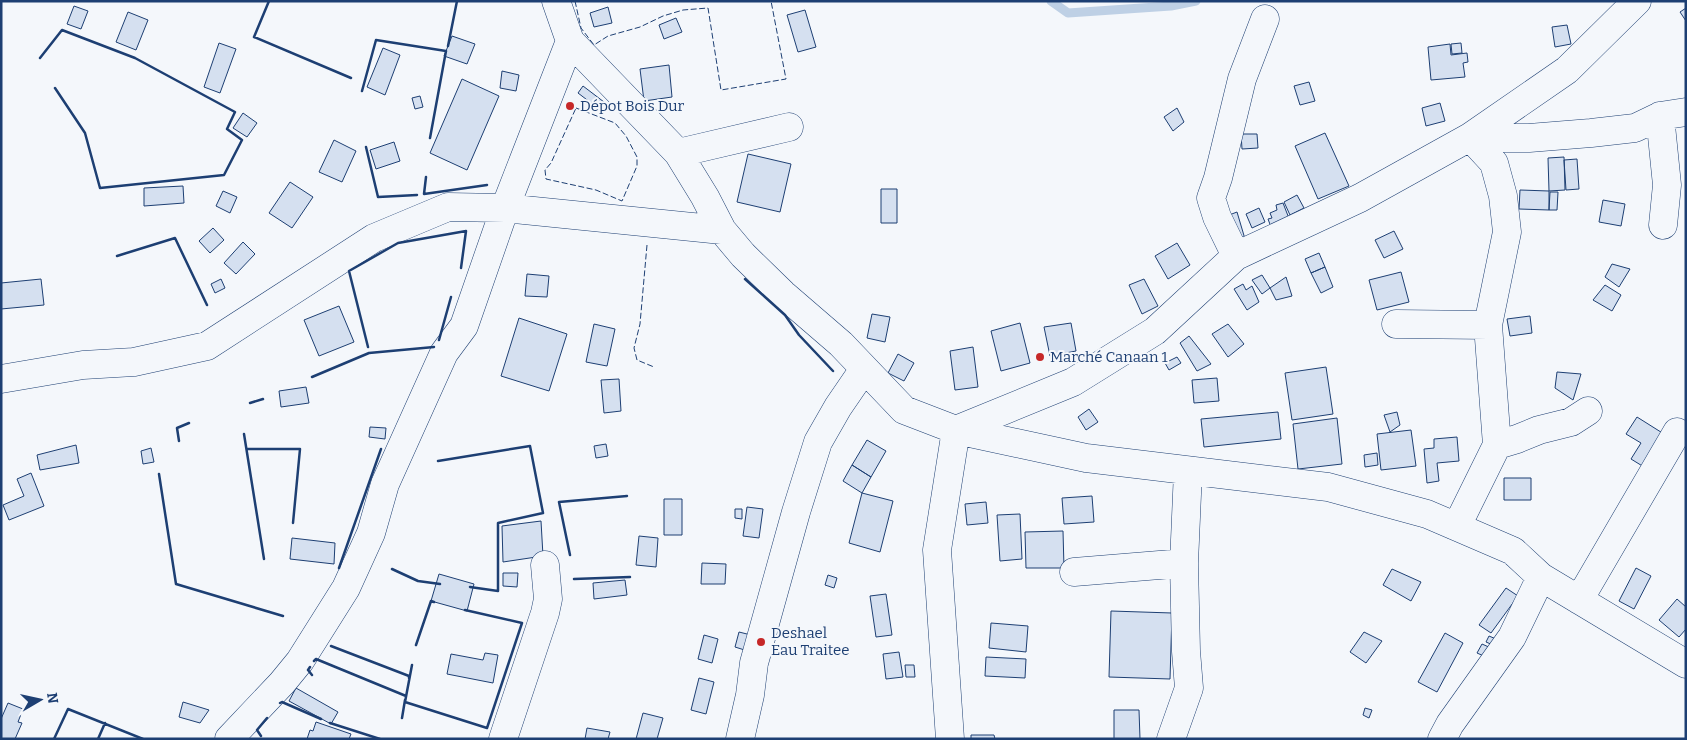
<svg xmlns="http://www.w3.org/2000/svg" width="1687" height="740" viewBox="0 0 1687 740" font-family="Bitter,serif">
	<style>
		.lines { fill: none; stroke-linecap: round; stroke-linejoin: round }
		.stream { stroke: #bed0e5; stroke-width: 9 }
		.building { fill: #d5e0f0; stroke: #1d3f73 }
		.minor-casing { stroke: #1d3f73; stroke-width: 29 }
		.minor { stroke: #f4f7fb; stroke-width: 28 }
		.fence { stroke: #1d3f73; stroke-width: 1; stroke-dasharray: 6 2.5; stroke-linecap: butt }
		.wall { stroke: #1d3f73; stroke-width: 2.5 }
		.poi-dot { fill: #c62828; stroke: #f4f7fb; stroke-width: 2 }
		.labels { text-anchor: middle; stroke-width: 4; stroke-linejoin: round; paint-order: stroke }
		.poi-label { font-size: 15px; fill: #1d3f73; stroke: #f4f7fb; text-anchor: start }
	</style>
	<rect width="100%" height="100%" fill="#f4f7fb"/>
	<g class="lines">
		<path class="stream" d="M1051,1L1068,13L1171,6L1196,1"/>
	</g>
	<path class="building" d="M74,6L88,11L81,29L67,24Z
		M608,7L612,23L594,27L590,13Z
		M1686,8V21L1680,12Z
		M805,10L816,47L798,52L787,15Z
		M128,12L148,20L136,50L116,42Z
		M676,18L682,32L664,39L659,25Z
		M1567,25L1571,44L1555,47L1552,27Z
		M452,36L475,44L467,64L444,56Z
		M219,43L236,49L220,93L204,87Z
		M1461,43L1462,53L1452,54L1451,44Z
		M1450,44L1451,55L1467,53L1468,62L1463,63L1465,77L1431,80L1428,47Z
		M383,48L400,55L385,95L367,87Z
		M669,65L672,97L644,101L640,69Z
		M502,71L519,75L516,91L500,88Z
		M462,79L499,96L467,170L430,153Z
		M1309,82L1315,101L1300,105L1294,86Z
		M583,86L604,102L599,109L578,93Z
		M420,96L423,107L415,109L412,98Z
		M1440,103L1445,121L1426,126L1422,108Z
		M1177,108L1184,122L1173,131L1164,117Z
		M243,113L257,123L247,137L233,128Z
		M1325,133L1349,186L1318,199L1295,146Z
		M1241,134H1257L1258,148L1242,149Z
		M334,140L356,151L342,182L319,172Z
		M394,142L400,161L376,169L370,150Z
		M748,154L791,164L780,212L737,202Z
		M1564,157L1565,190L1549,191L1548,158Z
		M1577,159L1579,189L1566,190L1564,160Z
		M290,182L313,197L292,228L269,213Z
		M183,186L184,203L144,206V188Z
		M881,189H897V223H881Z
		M1520,190L1549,191V210L1519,209Z
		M223,191L237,197L230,213L216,206Z
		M1550,192H1558L1557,210H1549Z
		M1297,195L1304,208L1290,215L1284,202Z
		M1603,200L1625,204L1621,226L1599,222Z
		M1283,203L1290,221L1271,227L1268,219L1272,218L1270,213L1277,210L1276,205Z
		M1259,208L1265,222L1252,228L1246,214Z
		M1237,212L1245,239L1233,243L1224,217Z
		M213,228L224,240L210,253L199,241Z
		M1394,231L1403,249L1384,258L1375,240Z
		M243,242L255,254L236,274L224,263Z
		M1177,243L1190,265L1168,279L1155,256Z
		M1319,253L1325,267L1311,273L1305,259Z
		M1612,264L1630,269L1619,287L1605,277Z
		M1325,267L1333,287L1321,293L1311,273Z
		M1401,272L1409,302L1377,310L1369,280Z
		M527,274L549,276L547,297L525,296Z
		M1262,275L1270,288L1262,294L1252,280Z
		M1286,277L1292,296L1276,300L1270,288Z
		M41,279L44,305L1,309V283Z
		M221,279L225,288L215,293L211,284Z
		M1144,279L1158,306L1142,314L1129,285Z
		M1243,284L1246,290L1252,286L1259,302L1247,310L1234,289Z
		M1605,285L1621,295L1612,311L1593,300Z
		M339,306L354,342L319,356L304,320Z
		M872,314L890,317L885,342L867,338Z
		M1530,316L1532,333L1510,336L1507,319Z
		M519,318L567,334L549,391L501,376Z
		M1020,323L1030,363L1001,371L991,331Z
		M1071,323L1076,351L1050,356L1044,327Z
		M594,324L615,329L607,366L586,362Z
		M1228,324L1244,344L1228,357L1212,334Z
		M1189,336L1211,364L1197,371L1180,343Z
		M973,347L978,387L955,390L950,351Z
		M898,354L914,363L904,381L888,373Z
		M1177,357L1181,363L1169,370L1165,363Z
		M1326,367L1333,414L1292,420L1285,373Z
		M1557,372L1581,374L1573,400L1555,388Z
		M1217,378L1219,401L1194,403L1192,380Z
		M619,379L621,411L604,413L601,380Z
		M306,387L309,403L281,407L279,391Z
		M1089,409L1098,422L1086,430L1078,417Z
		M1278,412L1281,439L1204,447L1201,419Z
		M1397,412L1400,425L1390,432L1384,415Z
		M1637,417L1664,434L1644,467L1631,459L1641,443L1626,434Z
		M1337,418L1342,464L1298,469L1293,424Z
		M370,427L386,428L385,439L369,437Z
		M1411,430L1416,466L1381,470L1377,434Z
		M1457,437L1459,461L1437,463L1439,481L1427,483L1424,449L1434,448V439Z
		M867,440L886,451L871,477L852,465Z
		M606,444L608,456L596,458L594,446Z
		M76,445L79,463L40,470L37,455Z
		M151,448L154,462L143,464L141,451Z
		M1377,453L1378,465L1365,467L1364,455Z
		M852,465L871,477L862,493L843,481Z
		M31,473L44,506L9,520L3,505L24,496L17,479Z
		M1504,478H1531V500H1504Z
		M862,493L893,501L880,552L849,543Z
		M1092,496L1094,522L1064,524L1062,498Z
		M664,499H682V535H664Z
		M986,502L988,523L967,525L965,504Z
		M747,507L763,509L759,538L743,536Z
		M735,509H742V519L735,518Z
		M1020,514L1022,559L1000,561L997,515Z
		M541,521L543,556L503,562L502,526Z
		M1063,531L1064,568H1026L1025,532Z
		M639,536L658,538L656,567L636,565Z
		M292,538L335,543L334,564L290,559Z
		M702,563L726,564L725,584H701Z
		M1636,568L1651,576L1634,609L1619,601Z
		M1392,569L1421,582L1411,601L1383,585Z
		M503,573H518L517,587L503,586Z
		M439,574L474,584L467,611L431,601Z
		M828,575L837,578L834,588L825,585Z
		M625,580L627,595L594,599L593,583Z
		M1506,588L1518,596L1491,633L1479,625Z
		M886,594L892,635L876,637L870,596Z
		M1677,599L1686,607V629L1679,637L1659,620Z
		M1111,611L1172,613L1170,679L1109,677Z
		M991,623L1028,626L1026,652L989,648Z
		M739,632L755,636L751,652L735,647Z
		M1364,632L1382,641L1366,663L1350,652Z
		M1445,633L1463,643L1437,692L1418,682Z
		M704,635L718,639L712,663L698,659Z
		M1489,636L1496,639L1493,645L1486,642Z
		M1482,644L1491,648L1486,657L1477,653Z
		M899,652L903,677L886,679L883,654Z
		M485,653L498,655L493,683L447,674L451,654L483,660Z
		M986,657L1026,659L1025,678L985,676Z
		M905,665H914L915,677H906Z
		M699,678L714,682L706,714L691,710Z
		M296,688L338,712L331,724L289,701Z
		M183,702L209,710L200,723L179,717Z
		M8,703L23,709L18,722L22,723L15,739H1V719Z
		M1365,708L1372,710L1369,718L1363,715Z
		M1114,710H1139L1140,739H1114Z
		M643,713L663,718L657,739H636Z
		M316,722L351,734L349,739H307L310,730L313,731Z
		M587,728L610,732L608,739H585Z
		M971,735H994L995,739H971Z"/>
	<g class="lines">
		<defs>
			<path id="minor" d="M556,1L570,41L678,153L705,197L722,230L743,255L783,294L841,344L904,410L956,430L1086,458L1328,487L1427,514L1513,551L1541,577L1686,664
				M1660,116L1667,185L1663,225
				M1470,137L1529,138L1591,133L1635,128L1660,116L1686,112
				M678,153L789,127
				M1236,256L1217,217L1211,198L1218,178L1242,79L1265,19
				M1396,324L1488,325
				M1,379L83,365L134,362L207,346L374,238L448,207L505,208L722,230
				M1497,445L1517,439L1539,430L1571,422L1588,411
				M1457,526L1497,445L1488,325L1507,232L1503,196L1494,163L1470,137
				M1074,572L1184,563
				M1579,600L1677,432
				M229,739L282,683L300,661L346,588L371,533L385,484L444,353L464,326L505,208L570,41
				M503,739L545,613L548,599L545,565
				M740,739L750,695L754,663L796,512L818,442L838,407L864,369
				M950,739L937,550L956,430L1073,382L1155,331L1236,256L1360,198L1470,137L1567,70L1637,1
				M1171,739L1189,688L1186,651L1184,563L1188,471
				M1442,739L1450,724L1512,637L1541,577"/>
		</defs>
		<use href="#minor" class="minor-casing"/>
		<use href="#minor" class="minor"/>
		<path class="fence" d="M575,1L581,28L594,45L608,36L640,27L663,16L683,10L708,8L721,90L786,79L771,1
			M576,108L615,123L626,136L637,157V166L622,201L596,190L546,179L545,170L551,163Z
			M647,245L640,324L634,348L637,360L654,367"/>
		<path class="wall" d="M269,1L254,37L351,78
			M448,46L457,1
			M40,58L62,30L135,58L235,112L227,129L242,140L224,175L100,188L85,133L55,88
			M362,91L376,40L446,51L430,138
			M366,147L378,197L417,195
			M426,177L424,194L487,185
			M117,256L175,238L207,305
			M745,279L785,315L799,335L833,371
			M439,340L451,297
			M368,347L349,271L398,243L466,231L461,268
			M312,377L369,353L434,347
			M250,403L263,399
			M244,434L264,559
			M179,441L177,428L189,423
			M247,449H300L293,523
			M438,461L530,446L543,513L498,523V591L470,587
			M159,474L176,584L283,616
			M570,555L559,502L627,496
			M339,568L381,449
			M392,569L418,581L440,584
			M574,579L630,577
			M416,645L431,601L434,602
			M331,646L409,676V678
			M314,661L316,659L406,696
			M412,665L405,702L487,728L522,623L465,610
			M310,667L308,670L312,675
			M280,703L282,702L321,719
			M402,718L405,700
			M330,723L380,739
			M261,736L257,730L267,718
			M54,739L68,709L143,739
			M98,739L105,723"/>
	</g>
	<g class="poi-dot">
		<circle cx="570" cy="106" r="5"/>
		<circle cx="1040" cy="357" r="5"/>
		<circle cx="761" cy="642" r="5"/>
	</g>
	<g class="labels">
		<g class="poi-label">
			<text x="580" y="111">Dépot Bois Dur</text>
			<text x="1050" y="362">Marché Canaan 1</text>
			<text x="771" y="638">Deshael<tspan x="771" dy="17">Eau Traitee</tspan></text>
		</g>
	</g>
	<rect width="1687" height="740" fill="none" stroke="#1d3f73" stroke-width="5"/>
	<g transform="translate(40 700) rotate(81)" stroke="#f4f7fb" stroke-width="4" paint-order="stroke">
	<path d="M0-4L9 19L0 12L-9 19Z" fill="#1d3f73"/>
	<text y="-8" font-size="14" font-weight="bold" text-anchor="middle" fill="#1d3f73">N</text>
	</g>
</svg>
